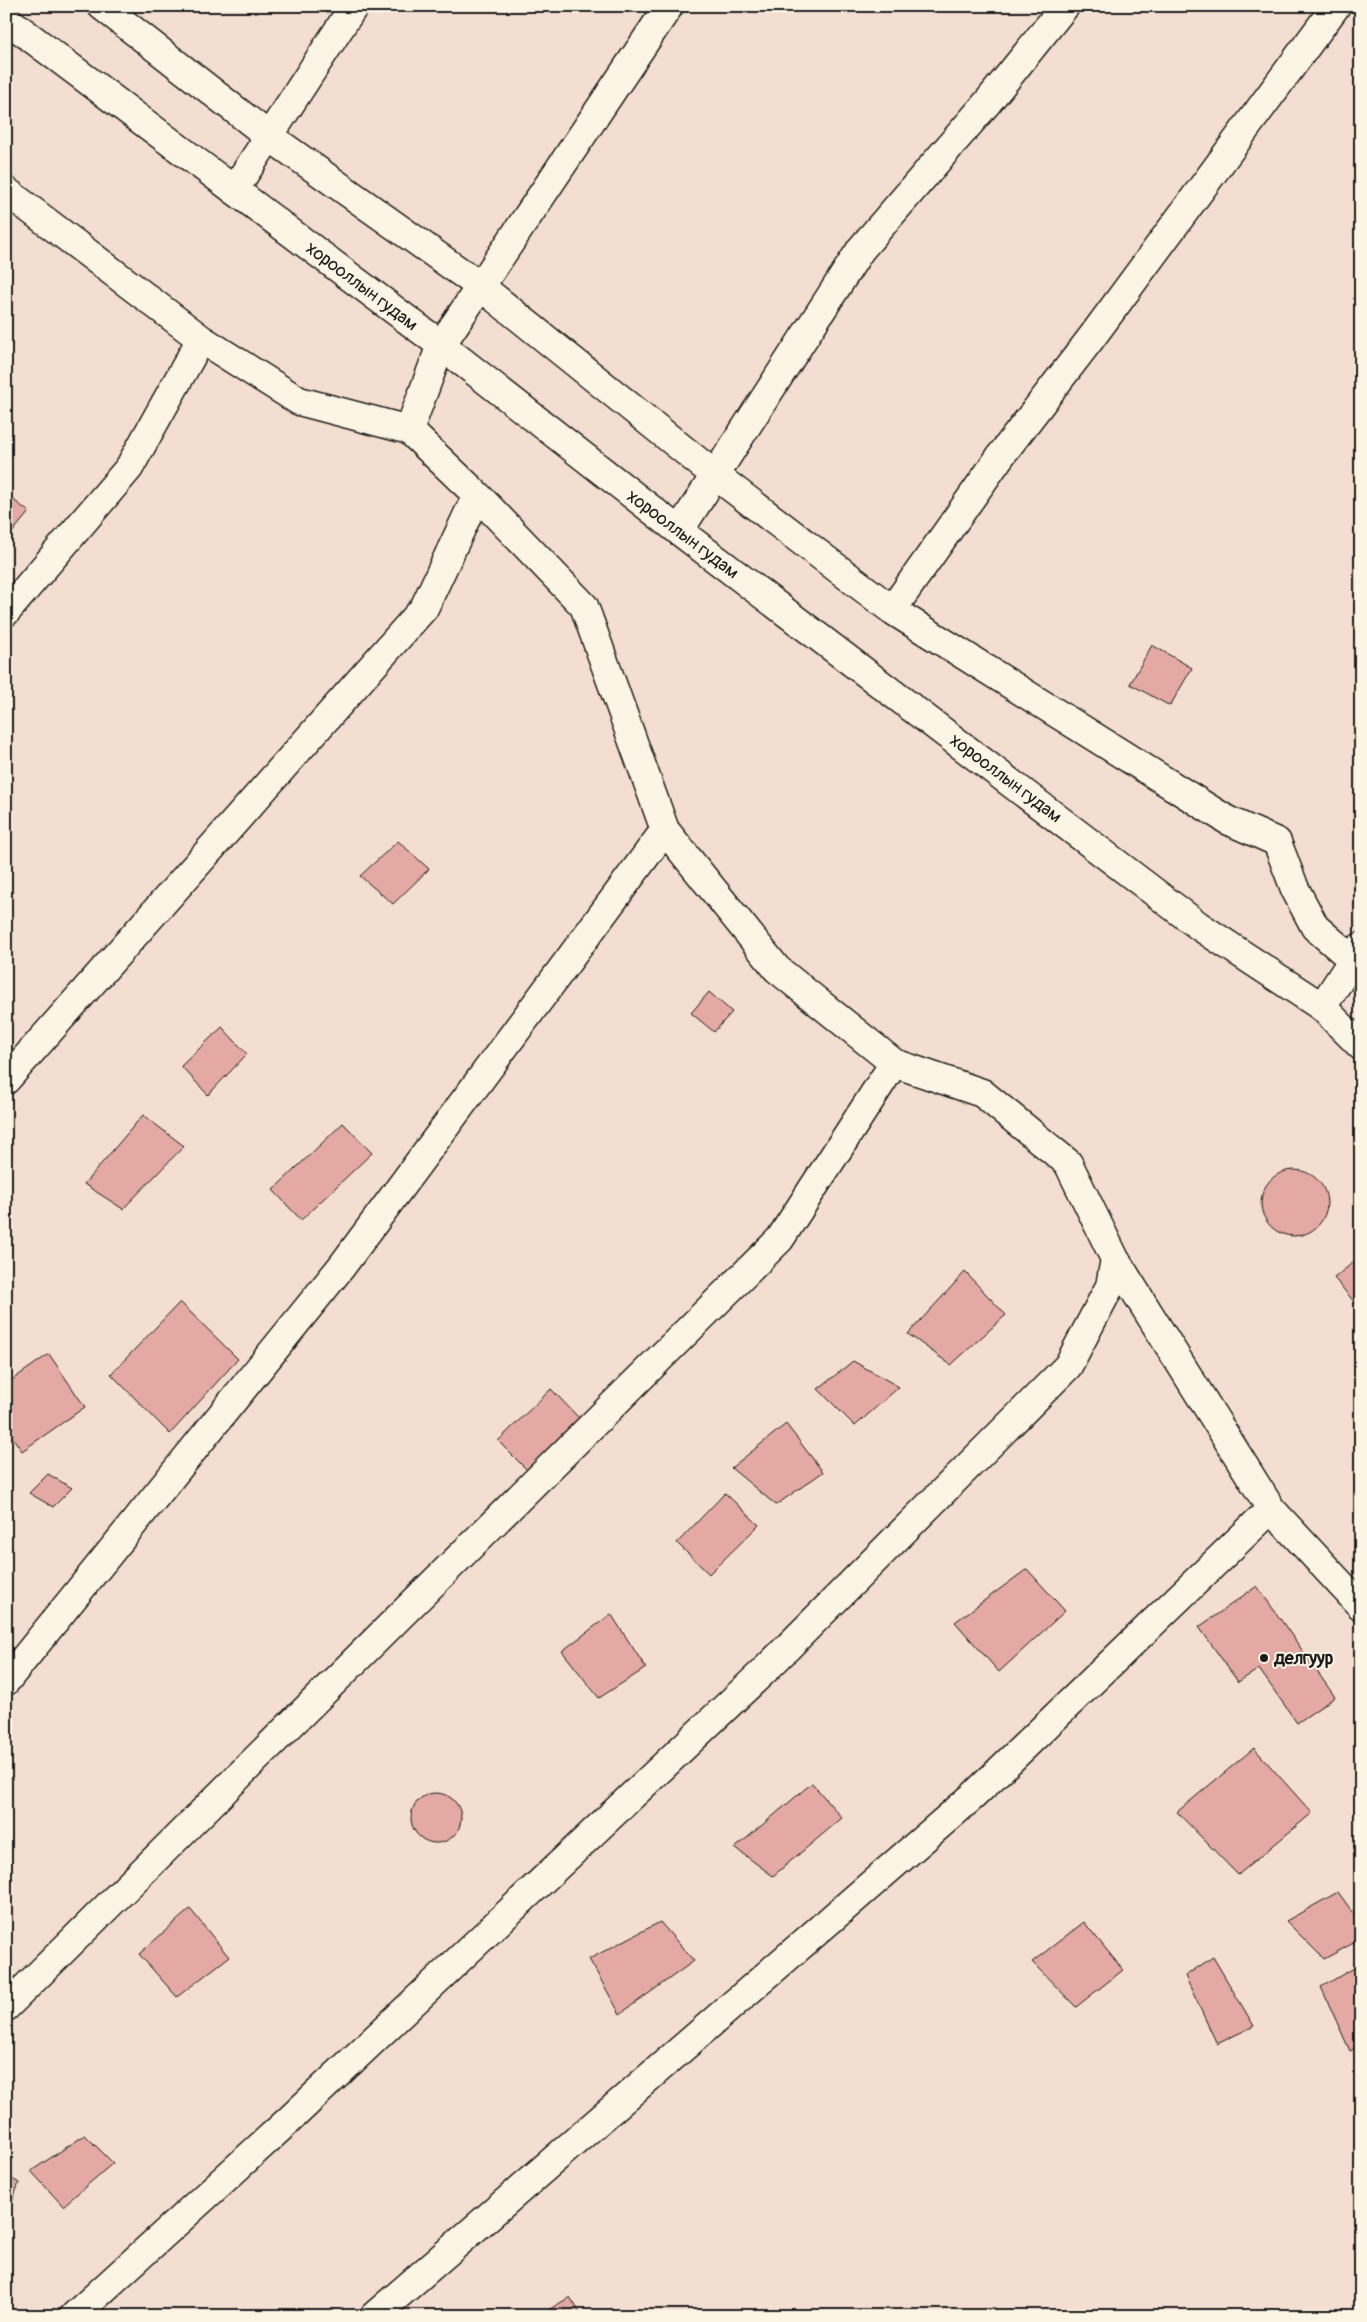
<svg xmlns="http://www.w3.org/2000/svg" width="1367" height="2322" viewBox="0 0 1367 2322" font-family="Pangolin,sans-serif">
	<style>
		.building { fill: #e3a9a2; stroke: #1c1c1c }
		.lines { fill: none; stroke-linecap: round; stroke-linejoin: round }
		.street-casing { stroke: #1c1c1c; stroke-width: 31 }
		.secondary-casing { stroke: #1c1c1c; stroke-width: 31 }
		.street { stroke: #fcf5e5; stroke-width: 28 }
		.secondary { stroke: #fcf5e5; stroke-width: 28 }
		.poi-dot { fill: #1c1c1c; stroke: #fcf5e5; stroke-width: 2 }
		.labels { text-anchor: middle; stroke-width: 4; stroke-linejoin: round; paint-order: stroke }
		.street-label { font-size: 18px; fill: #1c1c1c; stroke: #fcf5e5 }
		.poi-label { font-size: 18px; font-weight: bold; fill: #1c1c1c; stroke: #fcf5e5; text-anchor: start }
	</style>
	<rect width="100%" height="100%" fill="#f4ded1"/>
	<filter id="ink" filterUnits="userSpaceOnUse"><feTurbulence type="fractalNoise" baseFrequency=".02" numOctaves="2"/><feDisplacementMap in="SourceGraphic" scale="10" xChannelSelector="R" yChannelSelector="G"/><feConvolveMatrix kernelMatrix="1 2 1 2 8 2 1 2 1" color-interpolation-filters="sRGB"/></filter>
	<g filter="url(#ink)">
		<path class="building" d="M6,494L29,512L6,540Z
			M1152,645L1192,668L1170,706L1130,684Z
			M398,841L429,869L393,904L360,876Z
			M709,992L732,1012L714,1032L691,1013Z
			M222,1027L247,1054L208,1095L181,1066Z
			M143,1115L184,1146L123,1209L84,1184Z
			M343,1123L372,1153L301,1220L273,1190Z
			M1261 1203a33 33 0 1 1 66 0a33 33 0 1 1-66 0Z
			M1361,1256V1310L1334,1278Z
			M965,1272L1006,1315L951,1365L908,1334Z
			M180,1302L238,1359L170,1434L111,1374Z
			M49,1354L85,1407L22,1451L6,1428V1384Z
			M853,1361L899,1387L855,1426L818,1389Z
			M551,1389L582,1421L530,1473L498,1441Z
			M786,1424L823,1472L776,1505L731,1468Z
			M48,1474L72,1488L53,1507L29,1493Z
			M725,1493L759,1525L709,1574L677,1543Z
			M1027,1569L1065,1611L999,1672L955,1622Z
			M1257,1586L1335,1697L1297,1723L1259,1669L1238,1682L1199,1627Z
			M611,1614L646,1668L599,1698L562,1651Z
			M1254,1748L1312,1813L1238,1875L1177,1812Z
			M812,1783L842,1818L773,1876L735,1848Z
			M411 1818a25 25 0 1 1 50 0a25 25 0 1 1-50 0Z
			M1338,1892L1361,1924V1939L1324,1959L1286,1921Z
			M190,1909L229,1957L177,1997L139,1954Z
			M660,1922L694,1961L620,2014L589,1959Z
			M1084,1922L1123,1970L1076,2007L1032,1962Z
			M1213,1957L1254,2026L1217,2044L1185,1976Z
			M1361,1964V2046L1350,2051L1321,1987Z
			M85,2135L113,2163L63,2206L31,2171Z
			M6,2175L19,2183L6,2217Z
			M570,2297L582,2316H538Z"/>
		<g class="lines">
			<defs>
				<path id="street" d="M102,6L270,137L480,286L715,475L892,610L1002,454L1092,337L1336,6
					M234,190L354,6
					M6,191L201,339L129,468L6,612
					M201,339L299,401L409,430
					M679,531L861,249L987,103L1065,6
					M892,610L1227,820L1277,842L1295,889L1315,927L1353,960
					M1322,1007L1361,947
					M6,1080L424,608L477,495
					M1271,1509L1361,1606
					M6,1681L342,1266L665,830
					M6,2007L780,1239L894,1063
					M74,2316L288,2121L764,1671L1068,1366L1110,1286L1115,1259L1068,1163L982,1093L894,1063L777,969L665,830L584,606L477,495L409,430L441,345L669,6
					M374,2316L973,1796L1271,1509L1115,1259"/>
				<path id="secondary" d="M6,19L441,345L679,531L1199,926L1322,1007L1361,1046"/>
			</defs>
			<use href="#street" class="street-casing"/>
			<use href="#secondary" class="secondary-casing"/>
			<use href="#street" class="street"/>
			<use href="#secondary" class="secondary"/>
		</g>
	</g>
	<circle class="poi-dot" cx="1264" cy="1658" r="5"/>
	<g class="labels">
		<g class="street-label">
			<text transform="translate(362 286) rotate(37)" y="6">хорооллын гудам</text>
			<text transform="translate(683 534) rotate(37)" y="6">хорооллын гудам</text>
			<text transform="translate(1006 778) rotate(37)" y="6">хорооллын гудам</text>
		</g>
		<g class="poi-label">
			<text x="1274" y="1664">делгуур</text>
		</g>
	</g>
	<rect width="1367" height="2322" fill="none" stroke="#fcf5e5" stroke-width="25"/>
	<rect x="12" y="12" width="1342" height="2297" fill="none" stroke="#1c1c1c" stroke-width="2" filter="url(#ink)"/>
</svg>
